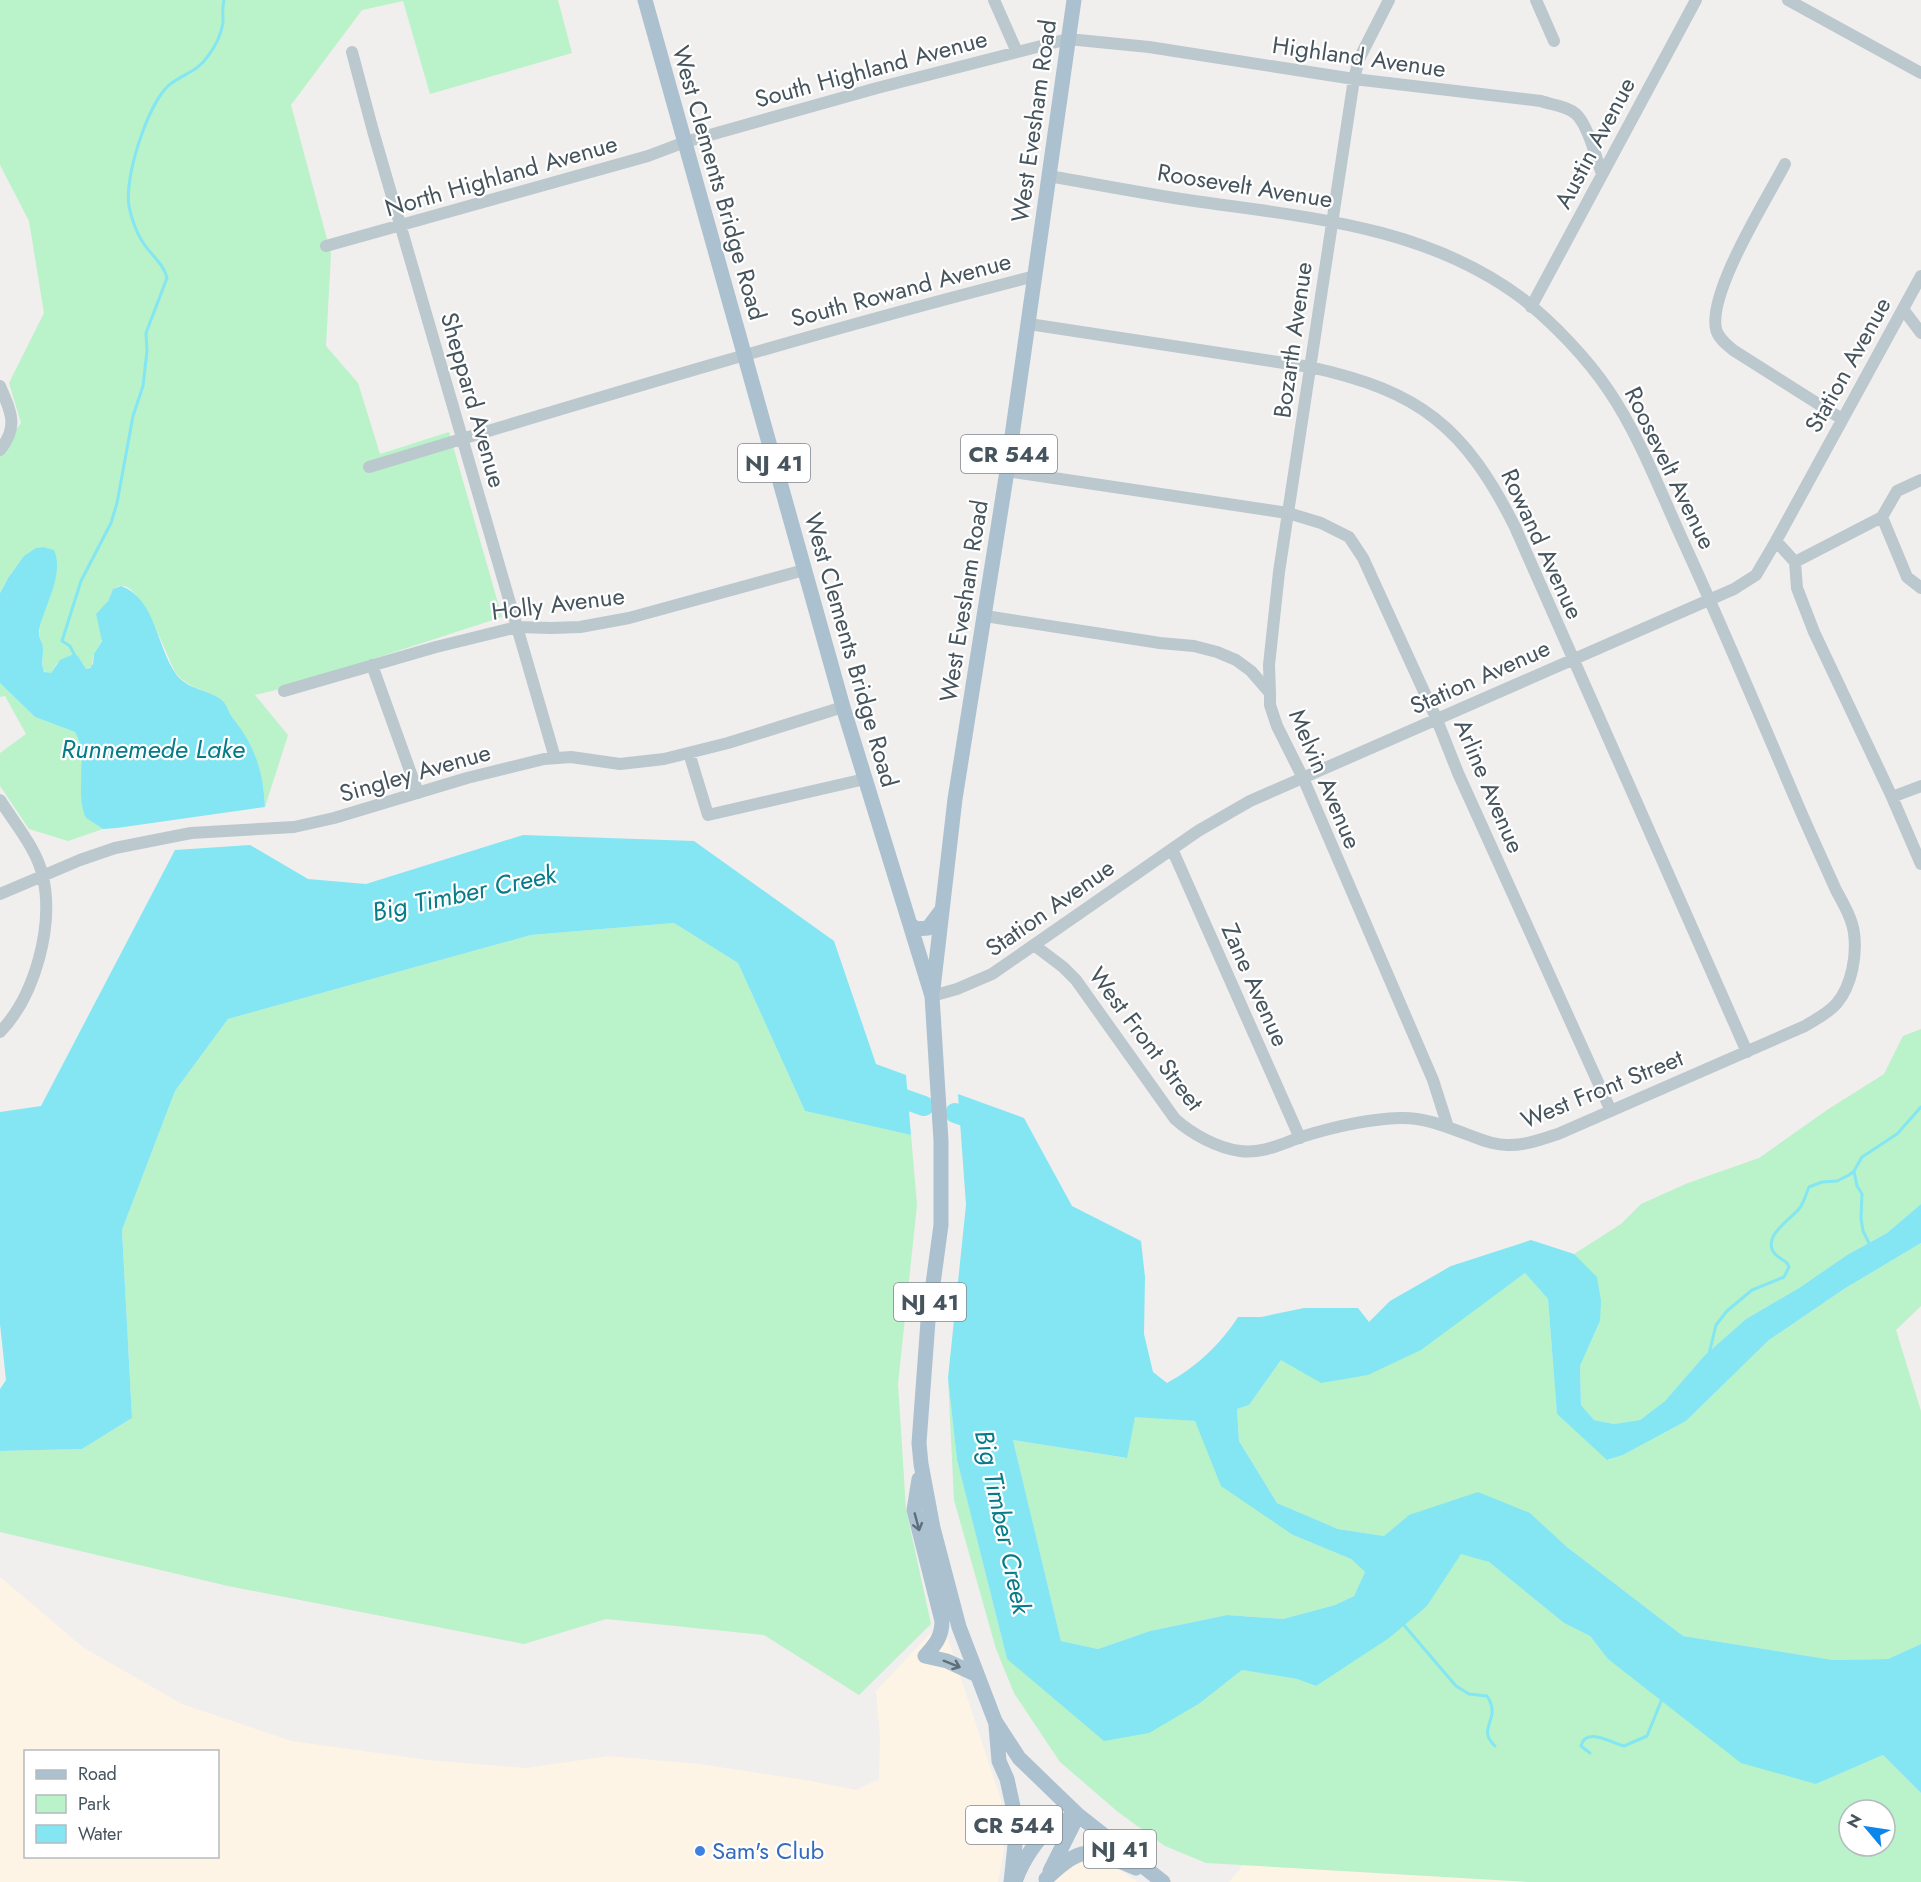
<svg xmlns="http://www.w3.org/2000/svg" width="1921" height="1882" viewBox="0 0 1921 1882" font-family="Jost,sans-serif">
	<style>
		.commercial { fill: #fdf4e6; fill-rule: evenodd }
		.green { fill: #baf2c9; fill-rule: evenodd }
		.water { fill: #84e6f2; fill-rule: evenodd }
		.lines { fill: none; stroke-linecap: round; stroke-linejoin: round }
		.stream { stroke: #84e6f2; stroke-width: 3 }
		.river { stroke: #84e6f2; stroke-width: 20 }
		.minor { stroke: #bbc8ce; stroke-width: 12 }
		.major { stroke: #acc1cf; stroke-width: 15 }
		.oneway { stroke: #5f6f7a }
		.shop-dot { fill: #3f7fe0; stroke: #fff; stroke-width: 2 }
		.labels { text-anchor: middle; stroke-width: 4.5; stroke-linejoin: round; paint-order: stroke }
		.shield { fill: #fff; stroke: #7d878e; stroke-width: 1.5 }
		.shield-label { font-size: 22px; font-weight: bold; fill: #45545d }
		.street-label { font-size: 24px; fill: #45545d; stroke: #fff }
		.shop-label { font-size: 24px; fill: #366cbe; stroke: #fff; text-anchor: start }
		.water-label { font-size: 26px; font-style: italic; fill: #067c8a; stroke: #fff }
	</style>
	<rect width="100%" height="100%" fill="#f1eeee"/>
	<path class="commercial" d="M0,1577L84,1648L182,1704L291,1741L428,1760L526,1768L609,1756L699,1764L811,1781L856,1790L879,1779L880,1737L876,1691L942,1621L1001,1800L1004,1850L998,1882H0ZM26,1752H218V1856H26Z
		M1093,1856L1111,1863L1137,1882H1054L1069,1863Z
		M1243,1865L1530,1882H1229Z"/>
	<path class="green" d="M0,0H558L572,53L430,94L403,1L362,10L291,105L331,254L326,346L358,383L380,454L449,432L502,617L284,688L255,695L288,735L265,807C263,770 254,747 232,717C229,713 227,705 223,701C210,690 189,690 176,673C167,659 139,571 115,588C110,591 111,596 108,600C106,606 100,609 96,614L103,638L93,656L92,666L86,669L78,656L57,663L51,673L48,674L43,670L42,644L39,634L54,550L40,547C21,558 9,573 0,593V450L21,423L9,383L44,313L29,221L0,165Z
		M0,683L35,717L75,732C86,753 81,793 86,818L103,829L68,841L29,829L0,786V753L26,734L5,696L0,697Z
		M674,923L738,963L805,1111L911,1135L917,1205L898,1384L906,1509L931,1624L859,1695L764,1635L606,1619L524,1644L228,1586L0,1532V1451L82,1449L132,1418L122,1230L175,1091L228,1019L531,935Z
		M1921,1029V1204L1887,1233L1847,1255L1799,1288L1746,1319L1704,1356L1665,1401L1640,1420L1614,1424L1594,1420L1581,1405L1580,1366L1600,1321L1574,1254L1621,1224L1641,1204L1688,1183L1759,1158L1827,1110L1884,1074L1903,1036Z
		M1921,1243V1306L1896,1330L1921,1411V1644L1888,1659L1833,1660L1683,1636L1567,1547L1530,1513L1409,1515L1384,1536L1338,1529L1277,1503L1239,1441L1237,1409L1249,1405L1281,1360L1436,1337L1525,1273L1548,1299L1557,1414L1608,1460L1623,1455L1686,1421L1769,1340L1844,1289Z
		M948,1378L957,1460L1007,1659L1200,1703L1242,1670L1297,1679L1316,1686L1427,1606L1461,1553L1489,1562L1564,1623L1590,1636L1609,1660L1816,1784L1883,1755L1921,1793V1882H1530L1206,1863L1165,1846L1118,1812L1060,1762L1014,1693L996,1649L954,1500ZM1849,1810H1885V1846H1849Z
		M1135,1416L1195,1421L1205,1443L1293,1535L1351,1559L1365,1572L1354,1596L1335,1605L1283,1619L1227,1615L1150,1631L1098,1649L1061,1641L1013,1440L1126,1458Z"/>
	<path class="water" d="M43,547L54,550C65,575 43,608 39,631C38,638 43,642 43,649C43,657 41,664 44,672L51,673L60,660L74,654L78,656L86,669L90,668L93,664L94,654L102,641L96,614L108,601L113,589L121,586C156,599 156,646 176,674C187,690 211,690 223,701C227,705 229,713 232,717C255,746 263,770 265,807L117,828L103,829L86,818C74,793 89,757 75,732L35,717L0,683V593L8,578L24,556L36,548Z
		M523,835L694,841L834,941L876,1064L906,1075L911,1135L805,1111L738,963L674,923L531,935L228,1019L175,1091L122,1230L132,1418L82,1449L0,1451V1389L6,1380L0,1324V1112L41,1106L175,850L250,845L308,879L366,884Z
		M958,1094L1024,1118L1072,1206L1141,1241L1145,1277L1144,1334L1153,1372L1167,1383C1195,1368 1221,1344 1238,1317H1261L1304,1308H1358L1369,1322L1390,1301L1451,1266L1531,1240L1574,1254L1597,1277L1601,1301L1600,1321L1580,1366L1581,1405L1594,1420L1614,1424L1640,1420L1665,1401L1704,1356L1746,1319L1799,1288L1847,1255L1887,1233L1921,1204V1243L1844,1289L1769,1340L1686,1421L1623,1455L1607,1460L1557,1414L1548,1299L1525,1273L1421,1350L1368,1375L1321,1383L1281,1360L1249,1405L1237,1409L1239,1441L1277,1503L1338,1529L1384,1536L1409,1515L1478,1492L1530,1513L1567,1547L1683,1636L1833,1660L1888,1659L1921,1644V1793L1883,1755L1816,1784L1741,1763L1608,1659L1590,1636L1564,1623L1489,1562L1461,1554L1427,1606L1389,1638L1316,1686L1297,1679L1242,1670L1200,1703L1149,1733L1104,1741L1007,1659L957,1460L948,1378L966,1205ZM1135,1417L1195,1421L1221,1486L1293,1535L1351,1559L1365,1572L1354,1596L1335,1605L1283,1619L1227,1615L1150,1631L1098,1649L1061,1641L1013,1440L1127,1458Z"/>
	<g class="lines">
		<path class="stream" d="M75,656L70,646L62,641L81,581L111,523L117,503L133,416L143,386L147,351L146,333L167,278C164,264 152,256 144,244C137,234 131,218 129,206C124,178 147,106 168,86C181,74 197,73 208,56C215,47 221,34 223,23C223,15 222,8 224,0
			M1854,1171L1857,1186L1862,1194L1861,1218L1863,1231L1870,1245
			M1709,1354L1716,1325L1727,1311L1752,1290L1784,1277L1789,1267L1787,1263C1784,1260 1779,1258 1776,1255C1759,1238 1791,1219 1799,1209C1804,1203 1806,1194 1809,1187L1822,1182L1837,1181L1849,1175L1854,1171L1862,1157L1897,1134L1921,1107
			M1403,1624L1456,1686L1469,1694L1487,1696C1503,1720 1475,1727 1495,1746
			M1590,1753L1581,1746C1586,1726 1611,1743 1624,1746L1647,1736L1662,1699"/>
		<path class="river" d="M884,1092L924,1106
			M955,1113L967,1117L983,1126"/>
		<path class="minor" d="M994,0L1017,52
			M1536,0L1554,41
			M1788,0L1921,73
			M352,52L373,131L555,758
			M1785,164C1767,199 1708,292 1716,329C1718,338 1726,344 1733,350L1842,419
			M326,246L648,156L685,142L877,88L1068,39L1149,47L1354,79L1541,101C1552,105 1567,106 1576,114C1588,125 1596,158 1602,174
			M1531,307L1696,0
			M1903,309L1921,333
			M1029,324L1310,367C1420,391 1465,427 1515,527L1747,1052
			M0,386C11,412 19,426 0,450
			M369,467C591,400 811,333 1035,276
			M1007,471L1288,513L1321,523L1349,537L1363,558L1437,720L1458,773L1611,1111
			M1882,517L1795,562L1797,588L1814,632L1892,797L1921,864
			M1882,517L1907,577L1921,588
			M1882,517L1897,491L1921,480
			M1776,541L1795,562
			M985,616L1160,643L1194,646L1217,652L1236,660L1251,671L1270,693V705L1277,726L1303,778L1433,1080L1448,1127
			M372,665L418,793
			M284,691L436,647L517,627L551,628L580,627L629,618L804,570
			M1270,693L1269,665L1279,572L1354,79L1359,59L1389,0
			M689,753L708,815L865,779
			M1892,797L1921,786
			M0,800C15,824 37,849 43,877C54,926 35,996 0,1032
			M1172,849L1300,1138
			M0,894L80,860L115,848L191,833L294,827L334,818L467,778L544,759L571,757L620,764L664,759L728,743L843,707
			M1034,945L1063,967L1076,980L1175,1119C1192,1134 1217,1148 1240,1151C1262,1154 1281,1144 1301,1137C1333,1127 1367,1119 1400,1118C1423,1117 1445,1126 1466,1134C1480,1139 1495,1146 1510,1145C1527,1145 1542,1139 1558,1134L1805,1026C1816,1019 1829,1013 1837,1003C1852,985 1857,955 1854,933C1852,918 1843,903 1836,890C1823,861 1810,833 1798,805C1760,716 1723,628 1683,541C1660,491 1640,437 1609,391C1587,358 1554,324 1523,299C1425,225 1304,217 1188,200C1141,193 1095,184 1049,176
			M932,996L957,989L992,974L1198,831L1250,801L1734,589L1756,575L1776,541L1921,276"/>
		<path class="major" d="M645,0L843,707L932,996L941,1141V1225L928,1321L919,1443L921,1464L933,1528L959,1627L995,1721L1019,1758L1078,1815L1163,1882
			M910,924L916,929L928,928L941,911
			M933,989L955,799L1007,471L1074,0
			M919,1479L914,1510L942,1621C942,1637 935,1645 925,1656
			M925,1656L947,1661L977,1675
			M996,1726L999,1761L1007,1779L1014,1811L1015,1845L1011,1882
			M1050,1871L1078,1815
			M1016,1879C1023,1860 1036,1840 1052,1827C1059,1822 1070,1818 1078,1815
			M1046,1879C1084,1843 1090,1849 1136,1868"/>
	</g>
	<defs><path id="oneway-shaft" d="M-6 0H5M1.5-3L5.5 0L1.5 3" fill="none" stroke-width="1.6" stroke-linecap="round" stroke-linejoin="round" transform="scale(1.5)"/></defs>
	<g class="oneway">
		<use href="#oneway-shaft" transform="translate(917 1522) rotate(75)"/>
		<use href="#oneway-shaft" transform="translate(952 1664) rotate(22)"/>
	</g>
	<circle class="shop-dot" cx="700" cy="1851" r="6"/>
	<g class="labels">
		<g class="shield">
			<rect x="961" y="435" width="96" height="38" rx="4.5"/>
			<rect x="738" y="444" width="72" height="38" rx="4.5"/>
			<rect x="894" y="1283" width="72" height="38" rx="4.5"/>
			<rect x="966" y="1806" width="96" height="38" rx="4.5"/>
			<rect x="1084" y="1830" width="72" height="38" rx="4.5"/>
		</g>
		<g class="shield-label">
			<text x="1009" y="462">CR 544</text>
			<text x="774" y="471">NJ 41</text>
			<text x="930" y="1310">NJ 41</text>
			<text x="1014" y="1833">CR 544</text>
			<text x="1120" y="1857">NJ 41</text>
		</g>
		<g class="street-label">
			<text transform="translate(1359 57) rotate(8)" y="8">Highland Avenue</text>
			<text transform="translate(871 69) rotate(-15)" y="8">South Highland Avenue</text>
			<text transform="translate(1034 121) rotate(-82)" y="8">West Evesham Road</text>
			<text transform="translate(1595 143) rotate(-62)" y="8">Austin Avenue</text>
			<text transform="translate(501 176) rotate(-16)" y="8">North Highland Avenue</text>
			<text transform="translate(719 183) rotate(74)" y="8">West Clements Bridge Road</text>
			<text transform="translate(1245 186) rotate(9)" y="8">Roosevelt Avenue</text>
			<text transform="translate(901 290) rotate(-15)" y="8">South Rowand Avenue</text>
			<text transform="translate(1293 340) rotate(-82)" y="8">Bozarth Avenue</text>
			<text transform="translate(1848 365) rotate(-61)" y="8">Station Avenue</text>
			<text transform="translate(473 400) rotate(74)" y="8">Sheppard Avenue</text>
			<text transform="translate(1670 468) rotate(64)" y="8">Roosevelt Avenue</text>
			<text transform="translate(1542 544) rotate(65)" y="8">Rowand Avenue</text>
			<text transform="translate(964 601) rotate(-81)" y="8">West Evesham Road</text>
			<text transform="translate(558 604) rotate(-7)" y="8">Holly Avenue</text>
			<text transform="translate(851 650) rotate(74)" y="8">West Clements Bridge Road</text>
			<text transform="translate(1480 677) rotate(-24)" y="8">Station Avenue</text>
			<text transform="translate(415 773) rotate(-16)" y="8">Singley Avenue</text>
			<text transform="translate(1325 779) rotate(67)" y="8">Melvin Avenue</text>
			<text transform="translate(1489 786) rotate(67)" y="8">Arline Avenue</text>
			<text transform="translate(1050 908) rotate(-35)" y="8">Station Avenue</text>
			<text transform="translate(1255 985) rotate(66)" y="8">Zane Avenue</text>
			<text transform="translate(1146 1039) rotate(53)" y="8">West Front Street</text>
			<text transform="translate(1602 1089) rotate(-22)" y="8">West Front Street</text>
		</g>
		<g class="shop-label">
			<text x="712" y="1859">Sam's Club</text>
		</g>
		<g class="water-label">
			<text x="153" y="758">Runnemede Lake</text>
			<text transform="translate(464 893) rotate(-12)" y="9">Big Timber Creek</text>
			<text transform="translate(1003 1522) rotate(78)" y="9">Big Timber Creek</text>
		</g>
	</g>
	<rect x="24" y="1750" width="195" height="108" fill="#ffffff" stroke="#b5bbbe" stroke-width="1.5"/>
	<rect x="36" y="1770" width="30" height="9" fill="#acc1cf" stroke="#b5bbbe" stroke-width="1.5"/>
	<text x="78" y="1780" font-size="18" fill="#45545d">Road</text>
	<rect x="36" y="1795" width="30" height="18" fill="#baf2c9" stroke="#b5bbbe" stroke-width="1.5"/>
	<text x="78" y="1810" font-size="18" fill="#45545d">Park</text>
	<rect x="36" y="1825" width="30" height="18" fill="#84e6f2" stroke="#b5bbbe" stroke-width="1.5"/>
	<text x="78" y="1840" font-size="18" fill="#45545d">Water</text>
	<g transform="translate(1867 1828) rotate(299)"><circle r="28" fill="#ffffff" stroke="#b5bbbe" stroke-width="1.5"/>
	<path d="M0-4.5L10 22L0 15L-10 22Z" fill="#0d86ec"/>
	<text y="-9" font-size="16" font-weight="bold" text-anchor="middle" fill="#45545d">N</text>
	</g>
</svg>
